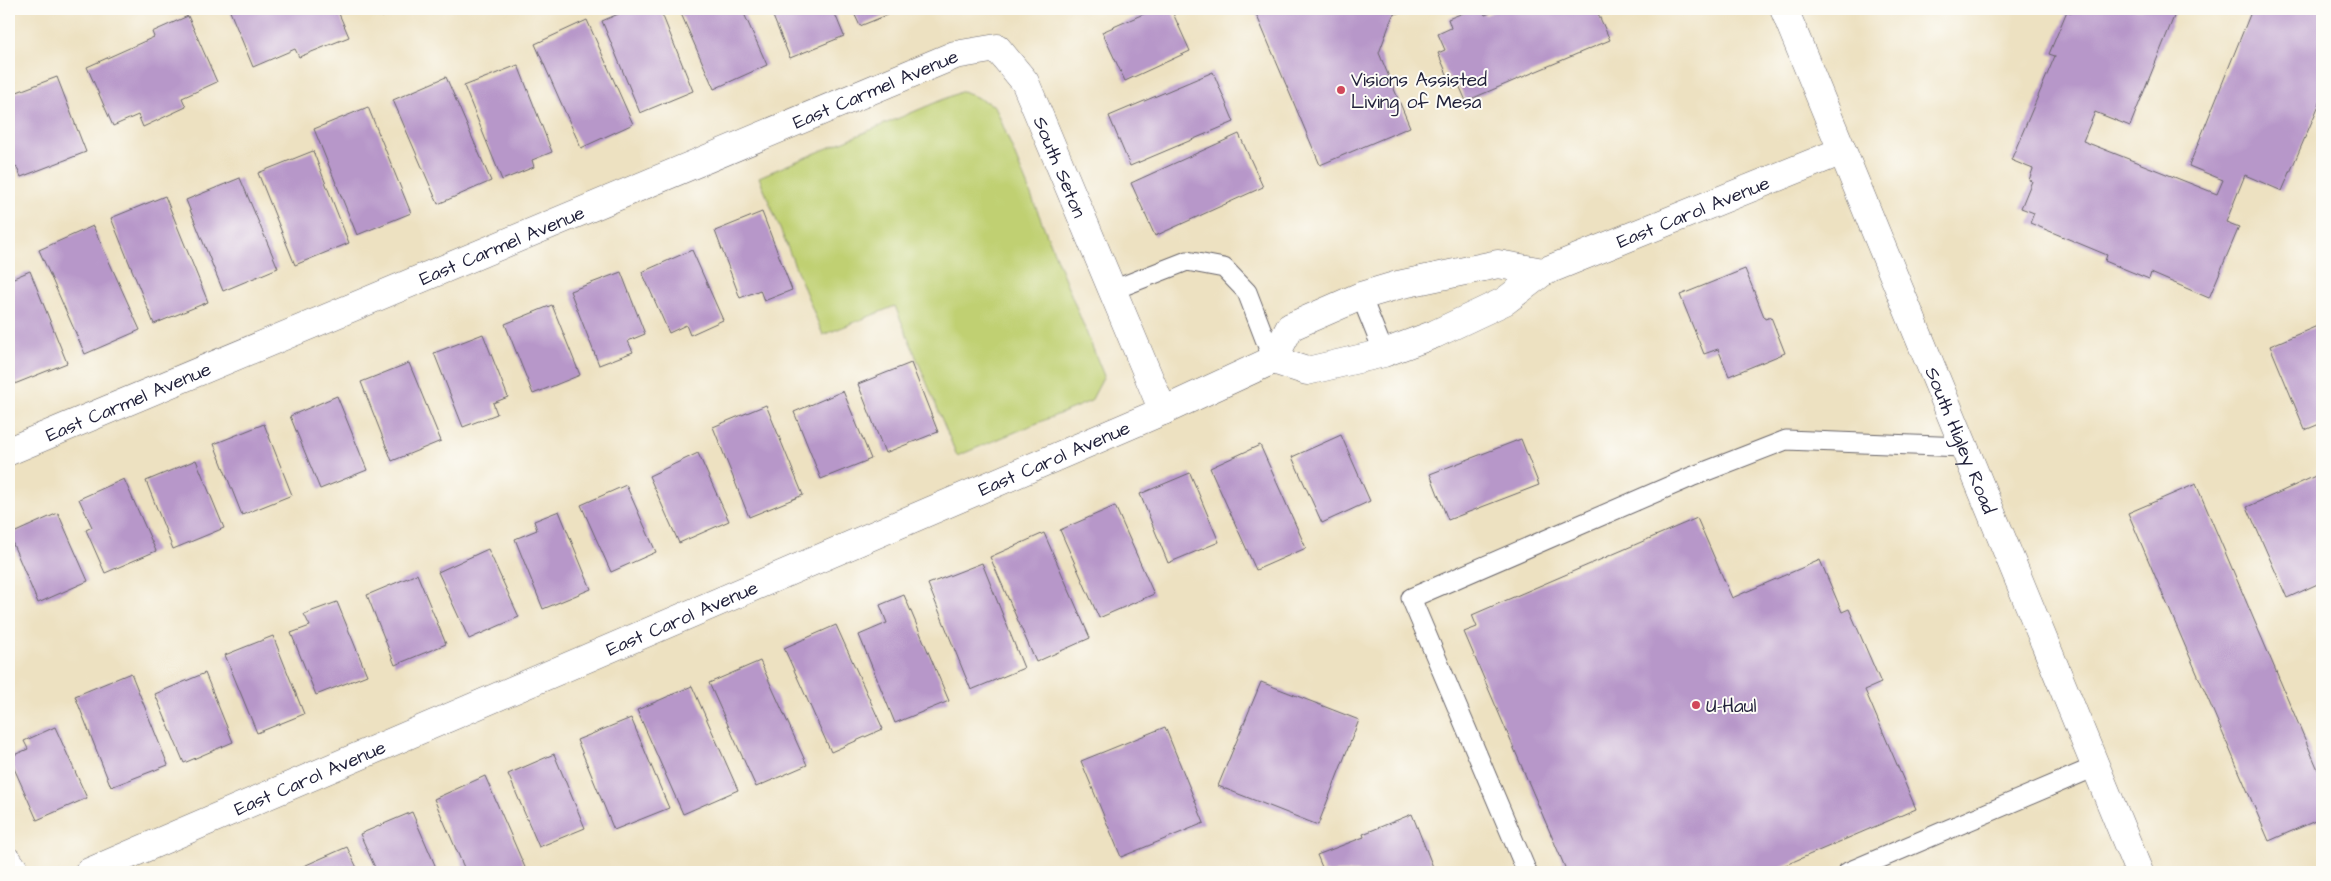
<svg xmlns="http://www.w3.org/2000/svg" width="2331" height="881" viewBox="0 0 2331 881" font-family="'Architects Daughter',sans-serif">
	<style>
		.green { fill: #c0d072; stroke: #717956 }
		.building { fill: #b797c9 }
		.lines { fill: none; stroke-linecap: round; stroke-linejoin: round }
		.service-casing { stroke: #69656a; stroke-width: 21 }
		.minor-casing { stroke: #69656a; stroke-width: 29 }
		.secondary-casing { stroke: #69656a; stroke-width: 29 }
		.service { stroke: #fff; stroke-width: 19 }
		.minor { stroke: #fff; stroke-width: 28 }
		.secondary { stroke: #fff; stroke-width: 28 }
		.poi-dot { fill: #d1495b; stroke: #fdfcf7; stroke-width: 2 }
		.labels { text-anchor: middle; stroke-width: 4; stroke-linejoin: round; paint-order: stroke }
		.poi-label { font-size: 19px; fill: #22223b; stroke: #fdfcf7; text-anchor: start }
		.street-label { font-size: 19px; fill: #22223b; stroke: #fdfcf7 }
	</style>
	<rect width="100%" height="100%" fill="#fdfcf7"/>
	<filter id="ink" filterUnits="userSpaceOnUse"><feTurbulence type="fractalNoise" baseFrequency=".02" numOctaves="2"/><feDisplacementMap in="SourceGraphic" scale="10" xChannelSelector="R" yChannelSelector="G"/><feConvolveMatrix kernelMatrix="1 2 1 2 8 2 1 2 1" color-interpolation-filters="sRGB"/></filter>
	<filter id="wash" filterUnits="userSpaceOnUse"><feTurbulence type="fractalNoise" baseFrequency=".0096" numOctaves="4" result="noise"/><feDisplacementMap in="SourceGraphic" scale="20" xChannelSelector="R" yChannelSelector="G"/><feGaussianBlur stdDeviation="1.12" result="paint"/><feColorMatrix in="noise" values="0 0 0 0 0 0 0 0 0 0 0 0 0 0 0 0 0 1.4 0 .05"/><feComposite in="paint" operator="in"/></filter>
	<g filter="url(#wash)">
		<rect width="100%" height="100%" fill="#ede1c1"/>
		<path class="green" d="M963,91L995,106L1104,376L1091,401L957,456L895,306L823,335L759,177Z"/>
		<g id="blocks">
			<path class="building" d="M229,9H337L349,37L299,57L295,49L253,67Z
				M379,9H402L382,17Z
				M630,9H660L693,91L640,113L602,21Z
				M679,9H742L767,65L714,89Z
				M770,9H833L844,36L790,58Z
				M852,9H902L860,26Z
				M1155,9H1171L1190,51L1125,81L1102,32Z
				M1254,9H1408L1393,15L1379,53L1410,127L1320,165Z
				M1473,9H1482L1485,15L1500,9H1596L1610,40L1466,101L1459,85L1453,88L1438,53L1445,50L1438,34L1451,28L1448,19Z
				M2074,9H2177L2130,126L2095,112L2083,141L2217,194L2223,180L2189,166L2251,12L2242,9H2322V98L2282,191L2245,175L2226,222L2239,227L2209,298L2151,273L2149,279L2105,261L2107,255L2030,223L2034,213L2021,208L2032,181L2029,180L2033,169L2011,160L2055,56L2049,54L2067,11L2072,13Z
				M188,16L217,82L182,98L186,107L143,127L138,115L113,126L87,67L154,37L152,32Z
				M587,20L633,124L581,148L535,44Z
				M518,65L552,152L532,160L534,167L502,180L464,86Z
				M1213,72L1234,122L1130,166L1109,116Z
				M57,77L86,152L21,177L16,166L9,168V95Z
				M446,77L491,181L438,204L393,100Z
				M368,107L411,213L357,235L314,129Z
				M1239,134L1263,187L1155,236L1131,183Z
				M313,151L349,243L295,265L258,173Z
				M240,178L278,268L223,291L186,200Z
				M165,196L208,302L154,324L111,218Z
				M762,212L792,290L764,301L760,290L740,298L715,231Z
				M93,226L140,330L85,354L39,250Z
				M692,250L723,320L690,335L686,325L669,333L642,272Z
				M1745,269L1765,319L1771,317L1785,353L1729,376L1718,349L1704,354L1680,295Z
				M30,271L67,363L12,385L9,377V280Z
				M621,272L645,334L628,341L633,352L599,365L570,291Z
				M552,305L580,375L533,394L505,324Z
				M2322,324V423L2305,430L2270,346Z
				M483,334L508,397L493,403L497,414L463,427L434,353Z
				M409,363L441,441L392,461L361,382Z
				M911,363L938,432L885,453L858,384Z
				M843,391L871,459L821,479L794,412Z
				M337,396L367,470L320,489L290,416Z
				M766,405L803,495L749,517L713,427Z
				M264,424L292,495L242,515L214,444Z
				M1341,435L1370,501L1322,523L1292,457Z
				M1521,439L1539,485L1448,520L1430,474Z
				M1260,445L1306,548L1256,570L1210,468Z
				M698,453L729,521L679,543L649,476Z
				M196,460L224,528L173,549L146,481Z
				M1190,473L1219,542L1168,563L1140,494Z
				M2322,473V582L2287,598L2247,507Z
				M124,479L156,551L105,573L86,530L92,527L79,499Z
				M2196,484L2322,779V818L2269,841L2128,513Z
				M626,485L656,552L611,572L581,505Z
				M1115,506L1154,594L1099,618L1060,530Z
				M559,511L591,589L543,609L515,539L537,530L534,521Z
				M58,513L88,581L38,603L9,535Z
				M1697,518L1732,598L1820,560L1842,612L1849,609L1881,683L1865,690L1916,809L1769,872H1567L1464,632L1477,627L1472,615Z
				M1044,533L1090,638L1036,662L990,557Z
				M488,549L519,617L469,639L438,572Z
				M982,563L1024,668L971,690L928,584Z
				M417,574L446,644L395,665L367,595Z
				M904,595L949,701L895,723L859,635L887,623L880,605Z
				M337,602L367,675L316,695L291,633L310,626L304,614Z
				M836,625L883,729L831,752L784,648Z
				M273,636L304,714L257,733L225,655Z
				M760,661L807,765L756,787L709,683Z
				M131,673L168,765L111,787L75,696Z
				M205,673L233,742L184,763L155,694Z
				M1261,682L1359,720L1318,825L1218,786Z
				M692,686L738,790L683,814L637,710Z
				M631,718L669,808L614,830L577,740Z
				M55,727L87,798L37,820L9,757L28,749L24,741Z
				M1165,727L1204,823L1121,857L1081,761Z
				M554,754L585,828L539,847L508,774Z
				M485,776L527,872H466L434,799Z
				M412,812L438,872H377L360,834Z
				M1412,814L1435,872H1324L1317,855L1364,837L1363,834Z
				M347,847L359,872H298L297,869Z"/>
		</g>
	</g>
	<g filter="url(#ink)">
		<use href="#blocks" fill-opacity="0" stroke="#69656a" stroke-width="1"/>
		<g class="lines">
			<defs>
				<path id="service" d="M1113,290L1187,261L1224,268L1247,292L1273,360
					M1361,296L1384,353
					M1527,872L1411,598L1691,477L1786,440L1963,447
					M1848,872L2095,767"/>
				<g id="minor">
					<path id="s1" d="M1273,360L1307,371L1384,353L1435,334L1505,301L1543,272L1842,151"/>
					<path id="s2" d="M9,451L955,55L997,48L1025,82L1163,411"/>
					<path d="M9,862L16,872"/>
					<path id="s3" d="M89,872L1163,411L1273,360L1290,327L1361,296L1398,285L1498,264L1543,272"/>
				</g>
				<g id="secondary">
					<path id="s4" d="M1784,9L2139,872"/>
				</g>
			</defs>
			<use href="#service" class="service-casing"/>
			<use href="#minor" class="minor-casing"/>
			<use href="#secondary" class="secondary-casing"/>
			<use href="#service" class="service"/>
			<use href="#minor" class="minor"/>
			<use href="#secondary" class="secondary"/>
		</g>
	</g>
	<g class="poi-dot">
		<circle cx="1341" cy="90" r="5"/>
		<circle cx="1696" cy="705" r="5"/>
	</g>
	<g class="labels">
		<g class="poi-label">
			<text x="1351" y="86">Visions Assisted<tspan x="1351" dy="22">Living of Mesa</tspan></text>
			<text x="1706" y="712">U-Haul</text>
		</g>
		<g class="street-label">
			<text dy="7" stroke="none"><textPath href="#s2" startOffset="939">East Carmel Avenue</textPath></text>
			<text dy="7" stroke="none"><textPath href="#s2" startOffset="1204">South Seton</textPath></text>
			<text dy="7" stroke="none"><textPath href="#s1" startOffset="456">East Carol Avenue</textPath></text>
			<text dy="7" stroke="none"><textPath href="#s2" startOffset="534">East Carmel Avenue</textPath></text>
			<text dy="7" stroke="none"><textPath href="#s2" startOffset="129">East Carmel Avenue</textPath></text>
			<text dy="7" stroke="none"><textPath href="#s4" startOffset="466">South Higley Road</textPath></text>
			<text dy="7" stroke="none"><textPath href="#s3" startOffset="1050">East Carol Avenue</textPath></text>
			<text dy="7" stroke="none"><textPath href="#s3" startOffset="645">East Carol Avenue</textPath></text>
			<text dy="7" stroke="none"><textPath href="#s3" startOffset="240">East Carol Avenue</textPath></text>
		</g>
	</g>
	<rect width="2331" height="881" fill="none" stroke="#fdfcf7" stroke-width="30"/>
</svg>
